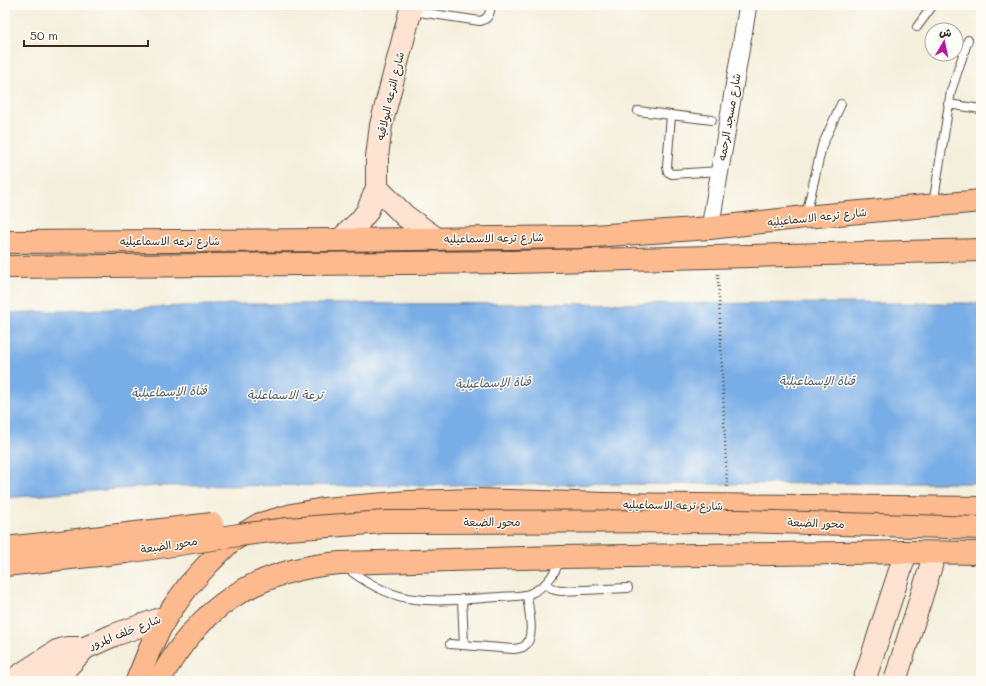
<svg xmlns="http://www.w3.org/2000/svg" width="986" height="686" viewBox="0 0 986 686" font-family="Mali,'Playpen Sans Arabic',sans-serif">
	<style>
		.water { fill: #79ade6; stroke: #5a6c82 }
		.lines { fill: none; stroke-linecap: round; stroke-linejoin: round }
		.lane-casing { stroke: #57483b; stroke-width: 10 }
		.street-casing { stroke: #57483b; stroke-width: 19 }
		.secondary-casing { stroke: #57483b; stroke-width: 24 }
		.primary-casing { stroke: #57483b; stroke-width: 24 }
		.highway-casing { stroke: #57483b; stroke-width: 24 }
		.path { stroke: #57483b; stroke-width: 2.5; stroke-dasharray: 1 3; stroke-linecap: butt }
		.lane { stroke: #fff; stroke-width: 8 }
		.street { stroke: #fff; stroke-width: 17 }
		.secondary { stroke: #fee3d2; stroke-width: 22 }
		.primary { stroke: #fcba8e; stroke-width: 22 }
		.highway { stroke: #fcba8e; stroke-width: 22 }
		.highway-bridge-casing { stroke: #57483b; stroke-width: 24; stroke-linecap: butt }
		.highway-bridge { stroke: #fcba8e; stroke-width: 22 }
		.labels { text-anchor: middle; stroke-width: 3; stroke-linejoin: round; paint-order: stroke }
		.street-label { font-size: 11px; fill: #3b2a1e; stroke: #fdfcf7 }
		.water-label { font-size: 12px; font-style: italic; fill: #515864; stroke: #fdfcf7 }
	</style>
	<rect width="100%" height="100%" fill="#fdfcf7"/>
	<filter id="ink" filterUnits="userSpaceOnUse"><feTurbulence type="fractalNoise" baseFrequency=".025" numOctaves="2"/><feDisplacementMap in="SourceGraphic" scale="8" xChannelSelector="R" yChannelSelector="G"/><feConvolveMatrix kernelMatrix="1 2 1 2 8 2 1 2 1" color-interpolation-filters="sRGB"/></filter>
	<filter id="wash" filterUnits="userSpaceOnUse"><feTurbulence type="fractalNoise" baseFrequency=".012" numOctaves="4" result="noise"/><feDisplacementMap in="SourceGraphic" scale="16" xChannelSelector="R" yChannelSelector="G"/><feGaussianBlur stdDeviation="0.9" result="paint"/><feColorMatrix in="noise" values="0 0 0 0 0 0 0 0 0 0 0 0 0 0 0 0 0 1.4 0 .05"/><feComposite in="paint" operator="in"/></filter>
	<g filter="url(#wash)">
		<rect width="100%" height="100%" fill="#f4efdd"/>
		<path class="water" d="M981,303V483L156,486L5,498V313L235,304Z"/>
	</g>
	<g filter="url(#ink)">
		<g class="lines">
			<defs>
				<path id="lane" d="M412,11L480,21C489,19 490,13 491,5
					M917,27L933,5
					M948,104L981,109
					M638,111L712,120
					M671,115L667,167L668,172L672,174L720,171
					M933,205L951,91L968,40
					M806,215L822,146L841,104
					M347,568C365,582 384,593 407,598C437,603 468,599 498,597C507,596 520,597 529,594C544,588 555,575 560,559
					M545,584L555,590L561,591L628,588
					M462,599L464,645
					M450,644L513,649C516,649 520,648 523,647C537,639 528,608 527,595"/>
				<path id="street" d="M710,228L748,5"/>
				<path id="secondary" d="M377,188L405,216L437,239
					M340,240L359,222L367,212L377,188V157L381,125L412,5
					M11,681L57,651L67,648H85L114,635L166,617
					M48,681L67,667L85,648
					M864,681L906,552
					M895,681L935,553"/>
				<path id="primary" d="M5,242L340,240L579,237L710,228L805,217L981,201
					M5,267L512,262L981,250
					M137,681L151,646L166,617L189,585L208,564L230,542L260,524L292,515L324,509L409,502L475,500L604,504L981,508
					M159,681C200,606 255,570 340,563L561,557L906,552L981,553"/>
				<path id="highway" d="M533,513L565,510L604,504"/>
			</defs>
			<use href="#lane" class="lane-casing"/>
			<use href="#street" class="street-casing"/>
			<use href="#secondary" class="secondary-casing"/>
			<use href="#primary" class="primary-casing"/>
			<use href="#highway" class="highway-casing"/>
			<path class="path" d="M718,274L727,487"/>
			<use href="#lane" class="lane"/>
			<use href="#street" class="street"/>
			<use href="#secondary" class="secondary"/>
			<use href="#primary" class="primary"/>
			<use href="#highway" class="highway"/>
			<defs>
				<path id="highway-bridge" d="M5,548L43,544L212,524
					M5,565L126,552L239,535L287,529L384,522L740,521L981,528"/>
			</defs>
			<use href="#highway-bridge" class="highway-bridge-casing"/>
			<use href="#highway-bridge" class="highway-bridge"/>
		</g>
	</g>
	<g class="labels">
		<g class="street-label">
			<text transform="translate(390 96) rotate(-77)" y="4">شارع الترعه البولاقيه</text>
			<text transform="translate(729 117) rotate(-80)" y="4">شارع مسجد الرحمه</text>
			<text transform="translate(817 217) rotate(-6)" y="4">شارع ترعه الاسماعيليه</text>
			<text transform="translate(494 238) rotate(-1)" y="4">شارع ترعه الاسماعيليه</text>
			<text x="170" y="245">شارع ترعه الاسماعيليه</text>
			<text transform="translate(673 505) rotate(1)" y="4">شارع ترعه الاسماعيليه</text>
			<text x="492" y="526">محور الضبعة</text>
			<text transform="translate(816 523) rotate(2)" y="4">محور الضبعة</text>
			<text transform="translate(169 545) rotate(-9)" y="4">محور الضبعة</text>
			<text transform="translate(125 632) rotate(-21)" y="4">شارع خلف المرور</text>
		</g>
		<g class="water-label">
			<text x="817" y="385">قناة الإسماعيلية</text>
			<text transform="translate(493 383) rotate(-2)" y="4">قناة الإسماعيلية</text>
			<text transform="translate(169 392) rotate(-2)" y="4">قناة الإسماعيلية</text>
			<text x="285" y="399">ترعة الاسماعلية</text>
		</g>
	</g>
	<rect width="986" height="686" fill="none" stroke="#fdfcf7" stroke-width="20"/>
	<g transform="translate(944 42) rotate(9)"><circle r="19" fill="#fdfcf7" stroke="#afa8a0"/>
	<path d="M0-3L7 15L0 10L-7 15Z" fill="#b5179e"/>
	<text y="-6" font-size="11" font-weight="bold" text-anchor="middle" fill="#3b2a1e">ش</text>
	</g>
	<path d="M24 40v6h124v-6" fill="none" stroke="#3b2a1e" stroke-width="2"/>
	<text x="30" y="40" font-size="12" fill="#3b2a1e" stroke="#fdfcf7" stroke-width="3" paint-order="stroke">50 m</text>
</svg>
